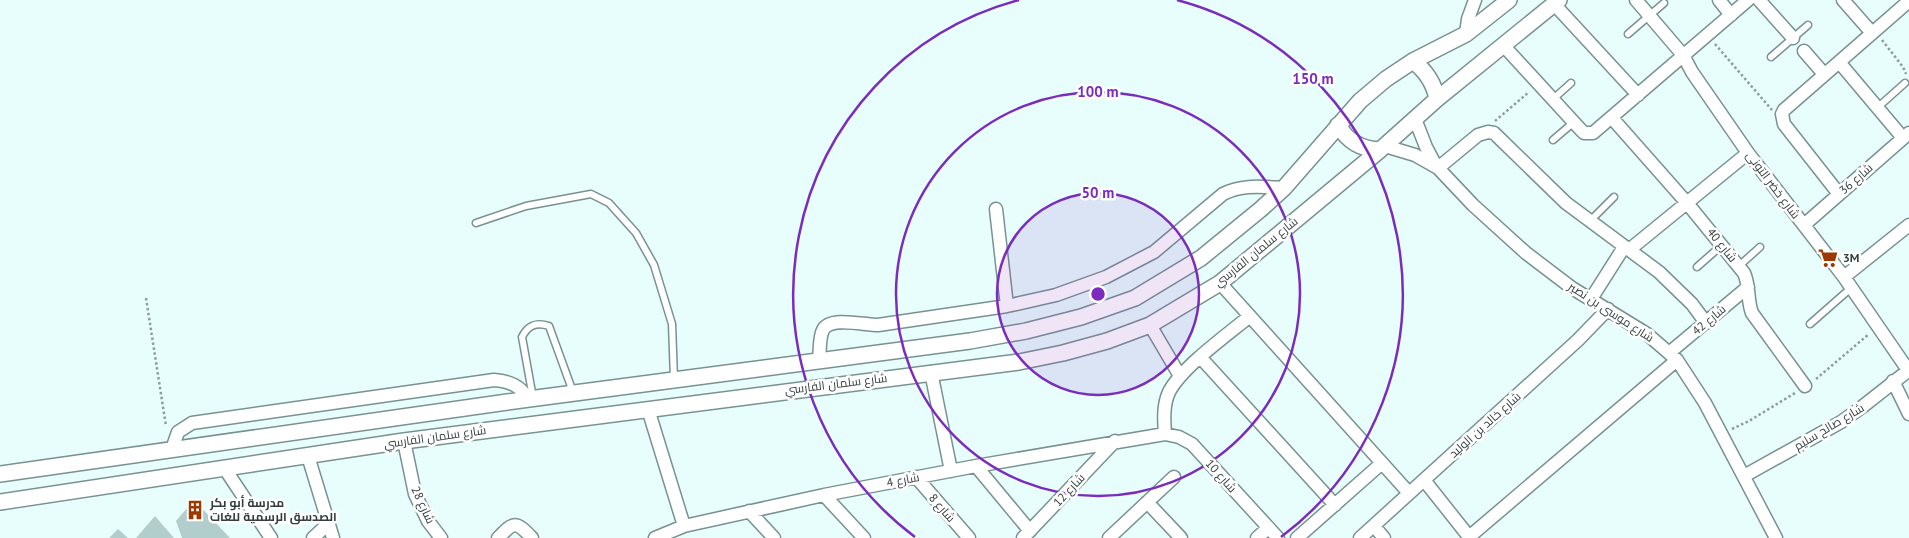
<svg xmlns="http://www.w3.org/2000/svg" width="1909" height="538" viewBox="0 0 1909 538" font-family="'PT Sans',Cairo,sans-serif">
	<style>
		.building { fill: #b2cecc }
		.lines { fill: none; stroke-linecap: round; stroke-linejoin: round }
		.service-casing { stroke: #789291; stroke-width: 9 }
		.minor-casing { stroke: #789291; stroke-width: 15 }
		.tertiary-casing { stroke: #789291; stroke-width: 18 }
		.path { stroke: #8c9e9c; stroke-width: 2.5; stroke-dasharray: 2.5 2.5; stroke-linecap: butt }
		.service { stroke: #fff; stroke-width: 6 }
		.minor { stroke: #fff; stroke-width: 12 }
		.tertiary { stroke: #fff; stroke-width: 15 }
		.ring { fill: none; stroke: #7b2cbf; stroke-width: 2.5 }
		.labels { text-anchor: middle; stroke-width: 5; stroke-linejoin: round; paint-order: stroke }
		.street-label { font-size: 12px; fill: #323e3d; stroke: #fff }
		.poi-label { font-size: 12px; font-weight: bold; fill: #323e3d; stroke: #fff; text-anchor: start }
		.centre { fill: #7b2cbf; stroke: #fff; stroke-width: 2.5 }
		.ring-label { font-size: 15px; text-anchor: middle; font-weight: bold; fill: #7b2cbf; stroke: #fff; stroke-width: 5; stroke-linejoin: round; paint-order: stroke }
	</style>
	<rect width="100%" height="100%" fill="#e7fefc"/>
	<path class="building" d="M194,500L230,538H182L176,521Z
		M155,516L174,538H136Z
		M118,529L128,538H109Z"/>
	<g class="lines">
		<defs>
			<path id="service" d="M1628,34L1664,3
				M1771,57L1808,25
				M1552,100L1571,83
				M1877,108L1905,83
				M1553,140L1574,122
				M1590,221L1614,197
				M476,223L526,206L591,194L609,203L636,233L654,265L672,324L674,379
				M1739,266L1760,247
				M1697,267L1722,245
				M1810,324L1851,288
				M533,398L522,337C528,325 536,322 549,326L573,392"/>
			<path id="minor" d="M1636,0L1683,55L1692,72L1748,153L1844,277L1908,370
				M1719,0L1731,15
				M1759,0L1793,38
				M1843,0L1872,33
				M1554,4L1638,95
				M1466,34L1468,19L1475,0
				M1503,45L1581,130L1584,133H1593L1748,0
				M1804,51L1824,74
				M1839,62L1903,138
				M1612,118L1687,203L1744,273C1750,286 1747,300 1752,313L1805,386
				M1415,119L1426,147L1436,166
				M1385,146L1415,155L1438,168L1473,205L1526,253L1572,288L1647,334L1669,353L1677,360L1705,403L1776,538
				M1438,168L1478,135L1488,132L1494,133L1566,203L1659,272L1692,304L1706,323
				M1839,194L1784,124L1782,114L1784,110L1909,1
				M996,209L1007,306
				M1804,225L1909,133
				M1629,250L1748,153
				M1844,277L1909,225
				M1220,283L1409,493
				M1591,299L1624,247
				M1150,325L1180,376
				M1669,353L1748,287
				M1201,358L1335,505
				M819,361C820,352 819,337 823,330C830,316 863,325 878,325L1007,306L1056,295L1106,277L1154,252L1223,194C1243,184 1262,187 1284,188
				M931,372L951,471
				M1893,381L1909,414
				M648,409L684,526
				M1165,434C1164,420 1163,405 1169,392C1182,367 1227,335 1250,316
				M404,441L415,494L428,521L441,538
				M172,449L178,432L192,423L494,380C510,381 520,386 529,399
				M308,456L333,538
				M976,466L1030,531
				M225,469L271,538
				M1744,476L1841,422L1862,407L1909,370
				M916,477L969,538
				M1424,480L1470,538
				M824,495L864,538
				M1147,502L1181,538
				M749,511L774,538
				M1374,526L1384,538
				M1469,537L1677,360
				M313,538L328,524
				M498,538C514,522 515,520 532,538
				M655,538L684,526L824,495L976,466L1165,434L1179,437L1192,444L1278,538
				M1023,538L1115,441
				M1109,538L1174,477
				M1257,538L1268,528
				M1297,538L1382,463
				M1360,538L1578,340L1608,309"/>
			<path id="tertiary" d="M1413,61C1426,71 1434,83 1437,99
				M1338,125C1348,142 1361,149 1380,150
				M0,474L529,399L970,341L1026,331L1081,317L1135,298L1201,258L1261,209L1284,188L1360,101L1386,79L1413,61L1466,34L1509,0
				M0,502L404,441L1019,362L1063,353L1107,341L1150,325L1220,283L1380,150L1437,99L1559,0"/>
		</defs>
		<use href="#service" class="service-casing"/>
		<use href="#minor" class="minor-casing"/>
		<use href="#tertiary" class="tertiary-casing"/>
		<path class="path" d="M1882,40L1903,67L1906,74
			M1715,44L1772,110
			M1495,121L1529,92
			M146,298L166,426
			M1816,379L1869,334
			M1732,429L1749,421L1795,393"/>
		<use href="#service" class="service"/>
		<use href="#minor" class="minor"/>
		<use href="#tertiary" class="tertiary"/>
	</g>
	<circle cx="1098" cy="294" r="101" fill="#7b2cbf" fill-opacity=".12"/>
	<g class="ring">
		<circle cx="1098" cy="294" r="101"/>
		<circle cx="1098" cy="294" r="202"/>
		<path d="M915 537A304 304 0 0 1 1019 0M1177 0A304 304 0 0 1 1281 537"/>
	</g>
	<defs>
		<symbol id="supermarket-bare" viewBox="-9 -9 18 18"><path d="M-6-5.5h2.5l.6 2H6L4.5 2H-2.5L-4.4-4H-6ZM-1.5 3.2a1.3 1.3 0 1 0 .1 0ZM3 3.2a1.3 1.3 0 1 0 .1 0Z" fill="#9c3900" stroke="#fff" stroke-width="2.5" paint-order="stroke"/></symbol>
		<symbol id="building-bare" viewBox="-9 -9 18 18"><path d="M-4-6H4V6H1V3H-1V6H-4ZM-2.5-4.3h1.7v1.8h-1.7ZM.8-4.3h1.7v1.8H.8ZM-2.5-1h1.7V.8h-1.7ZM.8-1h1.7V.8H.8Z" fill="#9c3900" stroke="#fff" stroke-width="2.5" paint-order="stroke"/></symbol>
	</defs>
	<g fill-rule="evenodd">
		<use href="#supermarket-bare" x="1814" y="244" width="28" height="28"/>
		<use href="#building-bare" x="181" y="496" width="28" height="28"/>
	</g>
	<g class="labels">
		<g class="street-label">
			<text transform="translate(1856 179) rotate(-41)" y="4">شارع 36</text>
			<text transform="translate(1773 185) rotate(53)" y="4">شارع خضر التونى</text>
			<text transform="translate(1722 245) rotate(51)" y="4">شارع 40</text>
			<text transform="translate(1256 252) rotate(-39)" y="4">شارع سلمان الفارسي</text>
			<text transform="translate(1611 312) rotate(33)" y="4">شارع موسى بن نصير</text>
			<text transform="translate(1709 320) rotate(-40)" y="4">شارع 42</text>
			<text transform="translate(836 384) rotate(-7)" y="4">شارع سلمان الفارسي</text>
			<text transform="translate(1485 425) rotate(-42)" y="4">شارع خالد بن الوليد</text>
			<text transform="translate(1829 427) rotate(-31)" y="4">شارع صالح سليم</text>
			<text transform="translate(435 437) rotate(-8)" y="4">شارع سلمان الفارسي</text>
			<text transform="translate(1221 476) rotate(48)" y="4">شارع 10</text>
			<text transform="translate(903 480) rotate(-11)" y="4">شارع 4</text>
			<text transform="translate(1069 490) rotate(-47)" y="4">شارع 12</text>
			<text transform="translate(423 505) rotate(65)" y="4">شارع 28</text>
			<text transform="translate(942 508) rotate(49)" y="4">شارع 8</text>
		</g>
		<g class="poi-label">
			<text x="1843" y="262">3M</text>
			<text x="210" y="507">مدرسة أبو بكر<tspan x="210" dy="14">الصدسق الرسمية للغات</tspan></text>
		</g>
	</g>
	<circle cx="1098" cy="294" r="8" class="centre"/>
	<g class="ring-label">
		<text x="1313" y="84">150 m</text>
		<text x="1098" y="97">100 m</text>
		<text x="1098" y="198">50 m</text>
	</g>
</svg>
